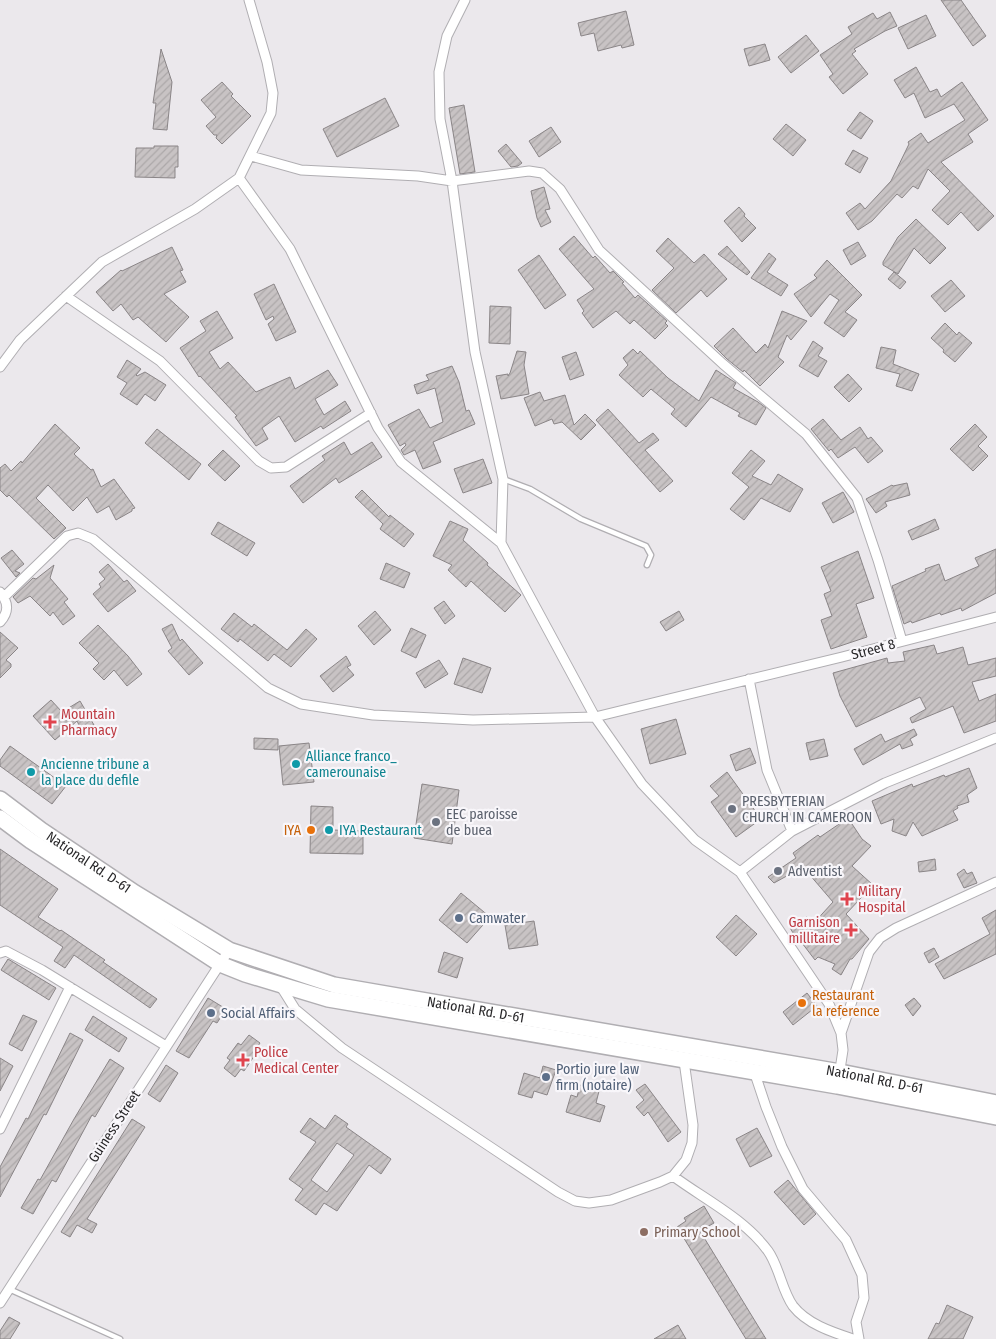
<svg xmlns="http://www.w3.org/2000/svg" width="996" height="1339" viewBox="0 0 996 1339" font-family="'Fira Sans Condensed',sans-serif">
	<style>
		.building { fill: url(#building-hatch); stroke: #8a8587; fill-rule: evenodd }
		.lines { fill: none; stroke-linecap: round; stroke-linejoin: round }
		.service-casing { stroke: #b0aeb2; stroke-width: 7 }
		.minor-casing { stroke: #b0aeb2; stroke-width: 11 }
		.trunk-casing { stroke: #b0aeb2; stroke-width: 18 }
		.service { stroke: #fff; stroke-width: 4.5 }
		.minor { stroke: #fff; stroke-width: 9 }
		.trunk { stroke: #fff; stroke-width: 15 }
		.health-dot { fill: #e0444e; stroke: #f8f6fa; stroke-width: 2 }
		.culture-dot { fill: #0f9aa8; stroke: #f8f6fa; stroke-width: 2 }
		.worship-dot { fill: #6b7280; stroke: #f8f6fa; stroke-width: 2 }
		.food-dot { fill: #e8710a; stroke: #f8f6fa; stroke-width: 2 }
		.service-dot { fill: #5c6f8a; stroke: #f8f6fa; stroke-width: 2 }
		.education-dot { fill: #8d6e63; stroke: #f8f6fa; stroke-width: 2 }
		.labels { text-anchor: middle; stroke-width: 4.5; stroke-linejoin: round; paint-order: stroke }
		.street-label { font-size: 14px; fill: #29282a; stroke: #f8f6fa }
		.health-label { font-size: 14px; fill: #be3a42; stroke: #f8f6fa; text-anchor: start }
		.culture-label { font-size: 14px; fill: #0d838f; stroke: #f8f6fa; text-anchor: start }
		.worship-label { font-size: 14px; fill: #5b616d; stroke: #f8f6fa; text-anchor: start }
		.food-label { font-size: 14px; fill: #c56008; stroke: #f8f6fa; text-anchor: end }
		.service-label { font-size: 14px; fill: #4e5e75; stroke: #f8f6fa; text-anchor: start }
		.education-label { font-size: 14px; fill: #785e54; stroke: #f8f6fa; text-anchor: start }
	</style>
	<defs>
		<pattern id="building-hatch" width="6" height="6" patternUnits="userSpaceOnUse" patternTransform="scale(1.25)"><rect width="6" height="6" fill="#c8c3c4"/><path d="M-1 1l2-2M0 6l6-6M5 7l2-2" fill="none" stroke="#aca8a9"/></pattern>
	</defs>
	<rect width="100%" height="100%" fill="#ebe8ec"/>
	<path class="building" d="M941,0H961L986,36L973,46Z
		M626,11L634,45L622,48L621,45L598,51L594,33L581,36L578,23Z
		M890,12L897,26L885,31L854,49L856,51L852,54L868,74L843,94L829,77L833,74L820,55L852,34L848,27L873,13L877,19Z
		M926,15L936,36L908,49L898,28Z
		M806,35L819,51L791,73L778,57Z
		M765,44L770,60L749,66L744,49Z
		M161,49L172,82L167,130L153,129L156,103H153Z
		M916,67L930,92L937,89L941,97L962,82L988,120L968,134L973,142L941,162L994,216L978,231L961,212L948,225L932,210L950,191L928,169L918,189L913,186L902,198L897,194L872,221L858,230L846,213L860,203L865,209L891,181L909,144L908,142L921,133L928,143L965,120L954,104L925,118L914,93L905,98L894,80Z
		M222,82L233,94L231,96L251,116L222,144L216,138L217,135H214L206,126L216,117L201,100Z
		M385,98L399,126L337,157L323,129Z
		M464,105L475,172L460,174L449,108Z
		M860,112L873,121L861,139L847,130Z
		M786,124L806,140L793,156L773,139Z
		M551,127L561,142L539,157L529,141Z
		M506,144L522,163L518,166L511,167L498,151Z
		M154,146H178V167H175V178L135,177L136,148H154Z
		M853,150L868,158L860,173L845,164Z
		M544,187L550,209L545,210L551,222L541,227L537,218L531,191Z
		M739,207L745,214L744,216L756,228L742,242L724,221Z
		M916,219L946,248L930,264L914,248L898,274L883,265V262L898,237Z
		M574,236L593,258L595,256L610,273L613,271L624,282L622,283L635,298L638,295L667,321L665,323L668,326L655,339L634,320L630,324L616,311L593,328L582,313L584,311L577,300L594,289L559,249Z
		M668,238L694,263L704,254L727,279L707,297L701,290L676,313L652,290L674,268L656,251Z
		M858,242L866,256L851,265L843,250Z
		M727,246L750,272L747,275L718,254Z
		M172,247L183,270L180,271L186,282L164,294L189,317L166,342L138,317L133,320L121,304L113,311L96,292L121,270L122,271Z
		M769,253L776,259L767,272L788,285L781,296L751,278Z
		M539,255L566,295L545,309L518,270Z
		M827,260L862,295L845,312L857,320L844,337L824,323L839,300L830,294L811,317L794,294L817,278L814,275Z
		M894,272L906,282L900,289L888,279Z
		M951,280L965,296L945,312L931,296Z
		M274,284L296,332L276,341L268,324L274,319L273,316L266,320L254,294Z
		M490,306L511,307L510,344L489,343Z
		M217,311L233,338L209,352L220,369L228,362L256,392L290,377L295,389L328,370L338,385L315,399L324,415L345,401L351,411L323,429L321,426L295,442L279,416L262,428L268,439L256,446L235,417L237,416L200,376L199,377L180,348L206,331L200,321Z
		M782,311L807,321L791,340L787,335L778,357L784,362L760,386L744,370L743,372L727,359L714,346L733,328L756,353L765,344L768,348Z
		M945,323L957,335L959,332L972,343L955,362L943,352L944,350L931,338Z
		M813,341L823,348L818,356L827,361L818,377L799,366Z
		M881,347L896,350L893,364L919,374L912,391L896,386L900,374L876,368Z
		M633,349L638,354L640,351L668,378L699,401L716,370L736,383L733,388L758,402L766,408L756,425L738,416L740,413L711,397L686,427L671,414L675,409L651,389L643,397L619,375L628,365L623,358Z
		M517,351L526,352L524,365L529,394L501,399L496,376L508,374V376L510,373Z
		M576,352L584,375L570,380L562,357Z
		M127,360L141,369L136,375L137,376L145,372L166,385L155,401L145,394L137,405L120,394L127,383L117,377Z
		M452,366L459,382L466,411L469,410L475,424L433,442L441,462L423,469L415,450L404,455L401,450L406,445L405,443L400,446L388,425L419,409L430,428L443,422L435,388L417,394L414,385L429,380L426,375Z
		M848,374L862,389L849,402L834,387Z
		M540,392L544,401L565,395L574,425L585,414L596,425L581,440L562,422L554,424L552,419L535,426L524,398Z
		M608,409L639,443L653,433L659,440L645,450L673,481L660,492L596,420Z
		M823,419L841,440L860,427L868,439L871,437L883,451L868,463L855,447L838,458L831,449L829,451L811,429Z
		M55,424L80,448L74,454L91,470L93,469L101,487L114,479L135,508L132,509V511L116,520L109,506L97,513L87,497L73,511L48,485L36,498L66,528L54,539L9,495L7,497L0,490V468L5,464L11,471L21,461L22,463Z
		M975,424L987,437L978,446L988,456L973,471L950,449Z
		M157,429L201,464L189,480L145,443Z
		M344,442L351,455L372,442L382,457L339,483L336,478L303,503L290,486L325,460L322,456Z
		M223,450L240,466L225,481L208,465Z
		M751,450L765,461L752,476L771,485L778,474L803,489L790,512L761,498L744,520L730,509L749,487L732,473Z
		M483,459L492,483L463,493L454,469Z
		M907,483L910,495L885,502L887,506L876,513L866,499L892,485L893,486Z
		M362,490L389,517L390,515L414,534L404,547L380,529L383,524L355,497Z
		M843,492L854,512L833,523L822,503Z
		M935,519L939,529L912,540L908,531Z
		M450,521L468,529L463,540L488,563L487,565L521,595L505,612L471,581L466,587L448,570L452,565L433,556Z
		M218,522L255,543L247,556L211,534Z
		M996,549V593L962,611L961,608L941,615L940,613L912,623L911,621L904,624L892,586L926,571L925,569L939,564L945,581L979,566L975,558Z
		M12,550L24,564L15,571L20,573L16,577L1,558Z
		M858,551L874,598L856,604L867,637L831,649L821,620L832,616L824,594L831,591L821,567Z
		M386,563L410,573L404,588L380,579Z
		M108,564L124,582L127,580L136,591L108,612L93,594L101,587L99,584L105,579L99,572Z
		M54,565L50,578L68,599L64,602L75,616L63,625L53,612L50,616L30,596L18,603L13,597L33,578L36,579Z
		M444,601L455,616L445,624L434,608Z
		M375,611L391,630L374,645L358,626Z
		M679,611L684,620L666,631L660,622Z
		M234,613L252,627L254,624L287,650L306,629L317,639L291,667L274,654L268,661L240,639L238,642L221,629Z
		M172,624L180,641L182,639L203,663L189,675L168,651L172,648L162,629Z
		M98,625L128,656L142,674L127,686L114,670L104,680L93,669L99,663L79,643Z
		M411,628L426,635L416,658L401,651Z
		M0,632L18,648L6,660L11,664V667L0,678Z
		M934,645L937,654L963,647L968,665L996,658V676L972,682L979,701L996,694V721L964,733L953,706L912,723L910,718L926,709L920,697L856,727L840,696L833,673L887,658L888,663L905,661L903,652Z
		M346,656L351,665L347,667L354,675L333,692L320,676Z
		M463,658L491,668L482,693L454,684Z
		M439,660L448,674L425,688L416,673Z
		M51,700L62,712L80,701L94,725L82,731L77,721L55,740L33,716Z
		M676,719L686,754L650,764L641,729Z
		M914,729L917,735L910,739L913,745L902,749L900,744L863,765L854,749L881,734L885,742Z
		M254,738L278,739V750L254,749Z
		M824,739L828,756L810,760L806,743Z
		M309,743L314,782L283,785L279,746Z
		M10,746L66,786L52,804L0,766V760Z
		M750,748L756,763L736,771L730,755Z
		M969,768L977,788L967,795L969,802L957,806L958,808L953,811L958,820L922,836L913,822L906,836L892,831L894,819L881,824L872,801L912,784L913,787L944,775L945,777Z
		M727,772L761,819L736,837L711,802L719,796L710,786Z
		M422,784L459,790L452,844L414,838Z
		M311,806L333,807V830L363,831V854L310,853Z
		M848,818L862,839L871,846L852,866L873,885L846,914L869,939L852,959H850L841,975L832,969L835,964L818,957L815,960L802,943L800,945L789,926L807,917L812,925L833,902L803,867L774,883L768,877L796,858L793,853L818,835L820,837Z
		M0,849L58,889L38,917L60,931L61,930L105,960L103,962L157,999L150,1008L74,955L65,968L54,961L63,947L0,905Z
		M935,859L936,870L919,872L918,862Z
		M964,869L967,874L972,872L977,883L964,888L957,874Z
		M461,893L490,917L467,943L439,920Z
		M996,910V954L944,979L935,964L990,934L982,918Z
		M736,915L757,934L736,956L716,937Z
		M534,921L538,945L509,949L505,925Z
		M934,948L939,957L929,963L924,953Z
		M444,952L463,958L457,978L438,972Z
		M8,959L56,988L49,1000L1,970Z
		M807,993L817,1006L793,1025L783,1012Z
		M208,998L226,1009L217,1023L213,1021L189,1058L176,1051Z
		M914,998L921,1006L913,1016L905,1005Z
		M23,1015L37,1021L22,1051L9,1044Z
		M93,1016L127,1038L119,1052L85,1030Z
		M70,1033L83,1040L46,1115L44,1114L0,1197V1167L26,1118L28,1119Z
		M249,1035L260,1043L253,1053L255,1055L244,1071L241,1069L235,1077L224,1068L230,1060L227,1058L238,1043L241,1045Z
		M0,1058L13,1066L0,1091Z
		M110,1059L124,1068L95,1117L92,1115L56,1182L52,1180L33,1214L21,1208L38,1179L40,1180L74,1119Z
		M166,1065L178,1073L160,1102L148,1094Z
		M543,1066L556,1070L547,1095L534,1091L532,1098L518,1094L524,1073L540,1078Z
		M645,1084L681,1132L668,1142L648,1112L644,1116L636,1107L644,1100L636,1090Z
		M580,1085L599,1091L596,1103L605,1106L600,1122L566,1112L571,1095L577,1097Z
		M335,1115L348,1124L346,1127L391,1159L381,1174L369,1165L337,1211L324,1203L316,1215L295,1200L303,1189L289,1179L316,1142L300,1132L310,1118L325,1129ZM337,1143L354,1155L327,1192L311,1180Z
		M132,1119L145,1127L87,1219L97,1224L92,1233L77,1225L70,1237L61,1232Z
		M757,1128L772,1156L750,1167L736,1139Z
		M788,1180L816,1214L804,1225L774,1192Z
		M704,1206L714,1223L700,1231L766,1339H746L677,1227L686,1221L684,1218Z
		M947,1305L973,1317L963,1339H928L936,1323L939,1324Z
		M9,1317L20,1323L10,1339H0V1331Z
		M678,1325L686,1339H654Z"/>
	<g class="lines">
		<defs>
			<path id="service" d="M503,479L530,489L581,519L646,546L651,555L647,565
				M9,1289L120,1339"/>
			<path id="minor" d="M465,0L447,36L439,72L440,119L452,181L475,352L503,479L501,543L595,717L642,784L695,840L740,872L829,1004L841,1033L843,1050L839,1076
				M251,156L301,170L418,176L452,181L529,171L542,173L560,189L599,250L723,364L806,434L857,498L878,560L902,641
				M239,178L290,249L378,428L401,462L501,543
				M66,296L160,361L259,461L271,468L286,467L371,413
				M0,367L20,340L102,262L195,209L239,178L271,113L273,93L267,62L249,0
				M0,592C9,603 9,612 0,622
				M4,597L67,536L78,533L93,539L268,688L301,704L373,715L473,720L595,717L842,657L996,617
				M749,679L767,770L792,831
				M740,872L792,831L885,783L996,738
				M0,953L6,951L42,970L166,1046
				M280,985L295,1009L342,1048L558,1192L575,1201L589,1203L611,1200L660,1182L673,1176L686,1160L692,1143L693,1125L684,1061
				M841,1033L869,952L880,938L896,928L996,882
				M755,1074L766,1107L782,1147L803,1189L846,1240L862,1275L864,1298L856,1322L859,1339
				M0,1129L70,987
				M673,1176C704,1199 745,1219 768,1251C779,1266 782,1291 793,1306C807,1324 832,1332 853,1339
				M0,1303L229,950"/>
			<g id="trunk">
				<path id="s1" d="M0,799L41,830L135,893L229,950L334,985L840,1072L996,1103"/>
				<path d="M0,818L31,841L220,964L245,974L328,999L837,1086L996,1117"/>
			</g>
		</defs>
		<use href="#service" class="service-casing"/>
		<use href="#minor" class="minor-casing"/>
		<use href="#trunk" class="trunk-casing"/>
		<use href="#service" class="service"/>
		<use href="#minor" class="minor"/>
		<use href="#trunk" class="trunk"/>
	</g>
	<g class="health-dot">
		<path d="M47.5 714.5h5v5h5v5h-5v5h-5v-5h-5v-5h5z"/>
		<path d="M844.5 891.5h5v5h5v5h-5v5h-5v-5h-5v-5h5z"/>
		<path d="M848.5 922.5h5v5h5v5h-5v5h-5v-5h-5v-5h5z"/>
		<path d="M240.5 1052.5h5v5h5v5h-5v5h-5v-5h-5v-5h5z"/>
	</g>
	<g class="culture-dot">
		<circle cx="296" cy="764" r="5"/>
		<circle cx="31" cy="772" r="5"/>
		<circle cx="329" cy="830" r="5"/>
	</g>
	<g class="worship-dot">
		<circle cx="732" cy="809" r="5"/>
		<circle cx="436" cy="822" r="5"/>
		<circle cx="778" cy="871" r="5"/>
	</g>
	<g class="food-dot">
		<circle cx="311" cy="830" r="5"/>
		<circle cx="802" cy="1003" r="5"/>
	</g>
	<g class="service-dot">
		<circle cx="459" cy="918" r="5"/>
		<circle cx="211" cy="1013" r="5"/>
		<circle cx="546" cy="1077" r="5"/>
	</g>
	<circle class="education-dot" cx="644" cy="1232" r="5"/>
	<g class="labels">
		<g class="street-label">
			<text transform="translate(873 649) rotate(-15)" y="5">Street 8</text>
			<text dy="5" stroke="none"><textPath href="#s1" startOffset="109">National Rd. D-61</textPath></text>
			<text dy="5" stroke="none"><textPath href="#s1" startOffset="529">National Rd. D-61</textPath></text>
			<text dy="5" stroke="none"><textPath href="#s1" startOffset="934">National Rd. D-61</textPath></text>
			<text transform="translate(114 1126) rotate(-57)" y="5">Guiness Street</text>
		</g>
		<g class="health-label">
			<text x="61" y="719">Mountain<tspan x="61" dy="16">Pharmacy</tspan></text>
			<text x="858" y="896">Military<tspan x="858" dy="16">Hospital</tspan></text>
			<text x="840" y="927" text-anchor="end">Garnison<tspan x="840" dy="16">millitaire</tspan></text>
			<text x="254" y="1057">Police<tspan x="254" dy="16">Medical Center</tspan></text>
		</g>
		<g class="culture-label">
			<text x="306" y="761">Alliance franco_<tspan x="306" dy="16">camerounaise</tspan></text>
			<text x="41" y="769">Ancienne tribune a<tspan x="41" dy="16">la place du defile</tspan></text>
			<text x="339" y="835">IYA Restaurant</text>
		</g>
		<g class="worship-label">
			<text x="742" y="806">PRESBYTERIAN<tspan x="742" dy="16">CHURCH IN CAMEROON</tspan></text>
			<text x="446" y="819">EEC paroisse<tspan x="446" dy="16">de buea</tspan></text>
			<text x="788" y="876">Adventist</text>
		</g>
		<g class="food-label">
			<text x="301" y="835">IYA</text>
			<text x="812" y="1000" text-anchor="start">Restaurant<tspan x="812" dy="16">la reference</tspan></text>
		</g>
		<g class="service-label">
			<text x="469" y="923">Camwater</text>
			<text x="221" y="1018">Social Affairs</text>
			<text x="556" y="1074">Portio jure law<tspan x="556" dy="16">firm (notaire)</tspan></text>
		</g>
		<g class="education-label">
			<text x="654" y="1237">Primary School</text>
		</g>
	</g>
</svg>
